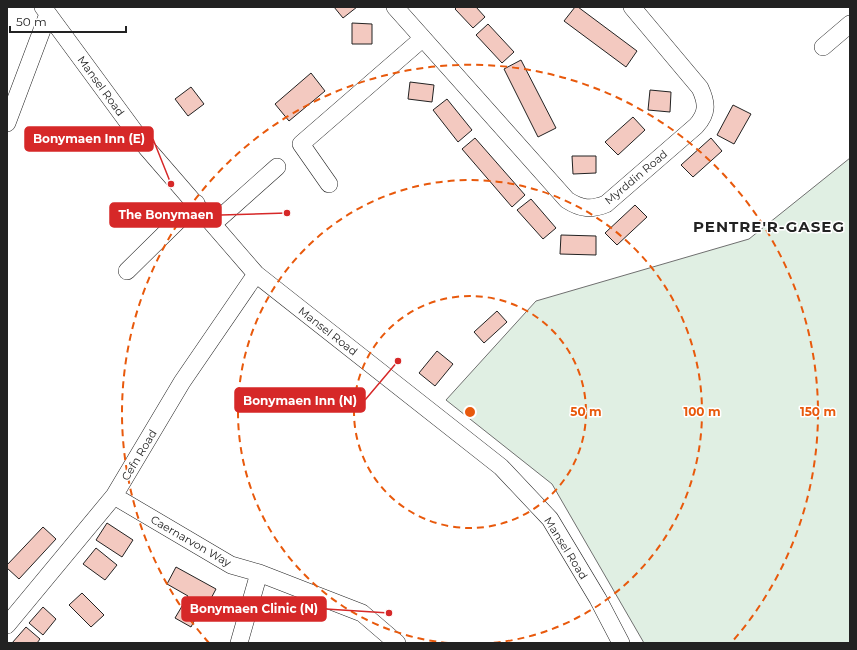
<svg xmlns="http://www.w3.org/2000/svg" width="857" height="650" viewBox="0 0 857 650" font-family="Montserrat,sans-serif">
	<style>
		.green { fill: #e0efe3; stroke: #6f6f6f }
		.building { fill: #f3c9c0; stroke: #222 }
		.lines { fill: none; stroke-linecap: round; stroke-linejoin: round }
		.minor-casing { stroke: #222; stroke-width: 18 }
		.minor { stroke: #fff; stroke-width: 17 }
		.ring { fill: none; stroke: #e8590c; stroke-width: 2; stroke-dasharray: 7 5 }
		.labels { text-anchor: middle; stroke-width: 3; stroke-linejoin: round; paint-order: stroke }
		.street-label { font-size: 11px; fill: #222; stroke: #fff }
		.district-label { font-size: 15px; font-weight: bold; letter-spacing: 1px; fill: #222; stroke: #fff }
		.centre { fill: #e8590c; stroke: #fff; stroke-width: 2 }
		.ring-label { font-size: 12px; text-anchor: middle; font-weight: bold; fill: #e8590c; stroke: #fff; stroke-width: 3; stroke-linejoin: round; paint-order: stroke }
		.leader { fill: none; stroke: #d62828; stroke-width: 1.5 }
		.callout-dot { fill: #d62828; stroke: #fff; stroke-width: 1.5 }
		.callout { fill: #d62828; stroke: #d62828; stroke-width: 1.5 }
		.callout-label { font-size: 12px; text-anchor: middle; font-weight: bold; fill: #fff }
	</style>
	<rect width="100%" height="100%" fill="#fff"/>
	<path class="green" d="M850,158V643H644L552,484L446,400L536,301L749,239Z"/>
	<path class="building" d="M334,7H357L343,18Z
		M457,7H476L485,17L473,28L455,9Z
		M575,7H578L637,51L626,67L564,21Z
		M352,23L372,24V44H352Z
		M488,24L514,52L502,63L476,35Z
		M521,60L556,128L538,137L504,69Z
		M311,73L325,91L289,121L275,104Z
		M410,82L434,85L432,102L408,99Z
		M191,87L204,104L188,116L175,99Z
		M650,90L671,92L670,112L648,110Z
		M447,99L472,130L458,142L433,110Z
		M733,105L751,114L734,144L717,135Z
		M633,117L645,130L618,155L605,142Z
		M475,138L525,195L512,207L462,149Z
		M711,138L722,151L693,177L681,165Z
		M572,156H596V173L573,174Z
		M531,199L556,228L543,239L517,210Z
		M635,205L647,217L617,245L605,233Z
		M561,235L596,236V255L560,254Z
		M497,311L507,322L484,343L474,332Z
		M437,351L453,364L435,386L419,373Z
		M107,523L133,540L122,557L96,540Z
		M43,527L56,539L19,579L7,568V565Z
		M96,548L117,565L105,580L83,564Z
		M176,567L216,589L207,606L203,604L191,627L175,618L188,596L167,584Z
		M82,593L104,615L91,627L69,605Z
		M43,607L56,619L43,635L29,623Z
		M26,627L40,639L37,643H12Z"/>
	<g class="lines">
		<defs>
			<path id="minor" d="M43,7L146,147L256,274L501,467L550,519L598,599L621,643
				M395,7L567,200C581,209 591,210 606,204L696,126C708,113 707,103 700,88L632,7
				M823,47L850,24
				M7,123L48,14
				M329,184L301,144L422,39
				M213,224L277,167
				M127,271L196,203
				M114,496L231,565L259,573L362,613L397,643
				M7,625L114,496L182,382L256,274
				M239,643L259,573"/>
		</defs>
		<use href="#minor" class="minor-casing"/>
		<use href="#minor" class="minor"/>
	</g>
	<g class="ring">
		<circle cx="470" cy="412" r="116"/>
		<path d="M448 643A232 232 0 1 1 492 643"/>
		<path d="M209 643A348 348 0 1 1 731 643"/>
	</g>
	<g class="labels">
		<g class="street-label">
			<text transform="translate(101 86) rotate(54)" y="4">Mansel Road</text>
			<text transform="translate(636 177) rotate(-40)" y="4">Myrddin Road</text>
			<text transform="translate(328 331) rotate(38)" y="4">Mansel Road</text>
			<text transform="translate(139 455) rotate(-59)" y="4">Cefn Road</text>
			<text transform="translate(191 541) rotate(30)" y="4">Caernarvon Way</text>
			<text transform="translate(566 548) rotate(58)" y="4">Mansel Road</text>
		</g>
		<g class="district-label">
			<text x="769" y="232">PENTRE'R-GASEG</text>
		</g>
	</g>
	<circle cx="470" cy="412" r="6" class="centre"/>
	<g class="ring-label">
		<text x="586" y="416">50 m</text>
		<text x="702" y="416">100 m</text>
		<text x="818" y="416">150 m</text>
	</g>
	<path class="leader" d="M171 184L153 139M287 213L221 215M398 361L365 400M389 613L326 609"/>
	<g class="callout-dot">
		<circle cx="171" cy="184" r="4"/>
		<circle cx="287" cy="213" r="4"/>
		<circle cx="398" cy="361" r="4"/>
		<circle cx="389" cy="613" r="4"/>
	</g>
	<g class="callout">
		<rect x="25" y="127" width="128" height="24" rx="4"/>
		<rect x="110" y="203" width="111" height="24" rx="4"/>
		<rect x="235" y="388" width="130" height="24" rx="4"/>
		<rect x="182" y="597" width="144" height="24" rx="4"/>
	</g>
	<g class="callout-label">
		<text x="89" y="143">Bonymaen Inn (E)</text>
		<text x="166" y="219">The Bonymaen</text>
		<text x="300" y="405">Bonymaen Inn (N)</text>
		<text x="254" y="613">Bonymaen Clinic (N)</text>
	</g>
	<rect width="857" height="650" fill="none" stroke="#222222" stroke-width="16"/>
	<path d="M10 26v6h116v-6" fill="none" stroke="#222222" stroke-width="2"/>
	<text x="16" y="26" font-size="12" fill="#222222" stroke="#ffffff" stroke-width="3" paint-order="stroke">50 m</text>
</svg>
